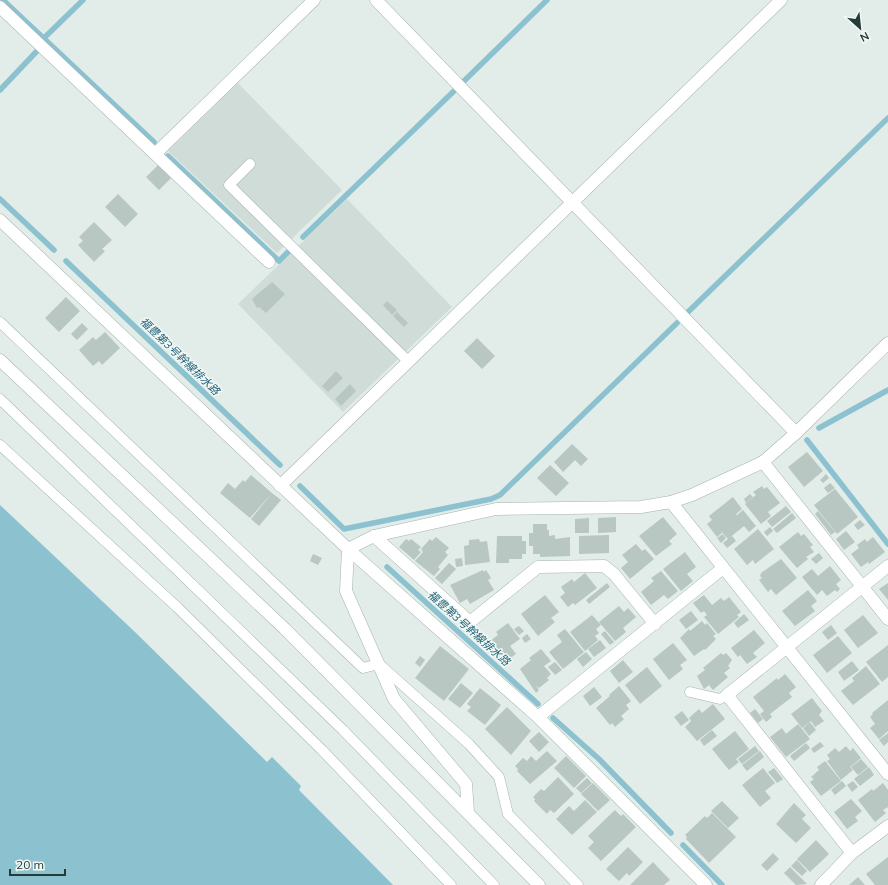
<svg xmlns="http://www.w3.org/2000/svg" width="888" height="885" viewBox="0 0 888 885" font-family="Mulish,'Noto Sans JP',sans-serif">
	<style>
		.built { fill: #d0dcd7 }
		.water { fill: #8cc1cf }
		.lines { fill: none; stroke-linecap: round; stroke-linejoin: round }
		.stream { stroke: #8cc1cf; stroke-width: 5.5 }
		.building { fill: #b8c7c1 }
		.service-casing { stroke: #a5b4af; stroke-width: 11 }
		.minor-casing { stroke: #a5b4af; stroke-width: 13 }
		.tertiary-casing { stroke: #a5b4af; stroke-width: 13 }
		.service { stroke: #fff; stroke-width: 10 }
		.minor { stroke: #fff; stroke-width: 12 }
		.tertiary { stroke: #fff; stroke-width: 12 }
		.labels { text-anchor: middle; stroke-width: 3; stroke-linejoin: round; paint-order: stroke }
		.water-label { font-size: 11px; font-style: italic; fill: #1f6377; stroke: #f3f8f6 }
	</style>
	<rect width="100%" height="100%" fill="#e2ece8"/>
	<path class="built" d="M238,83L342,190L277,253L168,151Z
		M347,199L452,307L343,412L238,304Z"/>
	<path class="water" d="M0,505L136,633L267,762L272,757L301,786L299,790L393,885H0Z"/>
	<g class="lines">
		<path class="stream" d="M3,0L154,142
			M44,38L83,0
			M463,82L547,0
			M0,90L37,51
			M168,156L279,261L288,252
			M0,199L54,250
			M303,237L454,91
			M66,261L280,465
			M688,312L888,118
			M819,428L888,390
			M807,440L888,544
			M300,486L344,529L491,499L500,495L677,323
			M387,567L538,704
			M553,718L599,759L671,833
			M683,845L722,885"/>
	</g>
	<path class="building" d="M158,165L171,178L159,190L146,177Z
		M118,194L138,214L125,227L105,207Z
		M94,222L112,240L102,249L105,251L94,262L78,245L83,241L79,237Z
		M272,282L285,294L266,313L259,307L257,308L252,299Z
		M66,297L80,311L59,332L45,318Z
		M387,301L397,310L392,315L383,305Z
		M397,312L408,323L404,327L393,316Z
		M82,323L88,329L77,340L71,334Z
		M105,332L120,348L102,365L99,361L93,366L79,350L93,337L96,340Z
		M477,338L495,356L482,369L464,351Z
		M336,371L343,378L328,392L322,386Z
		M350,384L356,391L341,406L335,399Z
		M572,444L588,459L581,466L575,460L563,472L554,462Z
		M807,452L823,471L804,487L788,467Z
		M550,465L569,483L556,496L537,478Z
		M826,474L829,478L823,483L820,480Z
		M251,475L272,493L250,518L220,493L228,483L235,489L243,480L245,482Z
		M830,483L835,488L828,493L824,488Z
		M762,486L764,489L767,487L780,503L768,512L771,516L761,524L745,504L756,495L753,492Z
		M835,489L858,517L837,534L814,505Z
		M272,493L281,500L259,526L251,519Z
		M750,494L753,497L746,503L744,499Z
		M733,497L742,509L736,514L739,518L737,515L743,510L756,526L749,532L744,526L728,539L721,531L722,533L717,537L707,524L712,520L709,516Z
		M786,506L791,512L772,527L767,521Z
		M818,511L835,532L831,535L815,514Z
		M792,513L796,518L777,533L773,529Z
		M616,517V532L598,533V518Z
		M663,517L677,534L669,541L672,544L656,556L639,536Z
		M589,518V533H575V519Z
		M860,520L865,525L858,530L854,525Z
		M533,524H547V530H549V536L555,535V539L570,537V556L540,557V554H533V546H529V533H533Z
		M770,527L773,531L767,536L764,532Z
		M758,529L774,549L755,564L753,560L747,565L734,549Z
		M846,531L855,542L844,550L836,539Z
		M798,532L801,536L804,534L813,545L810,547L814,552L806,557L808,559L797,568L779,547Z
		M723,534L726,538L721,543L717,538Z
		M609,535V553L579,554V536Z
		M497,536H522V541H526V554H522V559H509V563H496Z
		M732,536L736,541L727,548L723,543L728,539L729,541L728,539Z
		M436,537L449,548L445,552L448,555L438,567L440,569L434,576L415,561L423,552L421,549L430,539L432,541Z
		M873,537L885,552L869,564L868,562L861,567L851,554L859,548L857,545L865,539L867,542Z
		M406,539L409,541L411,539L421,547L418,550L421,552L414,560L399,547Z
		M479,539L480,542L487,541L490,562L465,565L464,546L469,545V540Z
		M636,544L642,551L645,549L654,559L630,579L621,568L628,562L622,555Z
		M685,552L696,567L687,574L693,581L681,591L663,569Z
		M819,553L823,558L816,564L811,559Z
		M313,554L322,558L318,565L310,561Z
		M462,558L463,566L456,567L455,559Z
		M781,559L797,578L776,595L771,589L768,592L759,580L762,578L760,576L761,573Z
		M449,563L456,569L442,584L435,578Z
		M830,566L841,580L836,584L840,589L837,592L835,590L827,596L822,590L817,595L802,577L812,569L818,576Z
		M483,570L484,572L486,570L491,578L488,580L494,590L470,604L467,599L460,603L450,585Z
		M661,571L678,591L668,599L664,595L651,605L641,592L654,581L651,578Z
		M585,573L597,588L575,605L573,603L568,607L560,597L565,593L561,587L572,579L574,582Z
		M607,583L610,587L589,604L586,600Z
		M888,583V600L879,589Z
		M808,590L817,601L811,606L815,611L795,626L782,611Z
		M545,595L559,612L551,618L555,622L538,636L521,614Z
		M704,595L712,605L721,598L724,601L729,597L741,612L737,615L739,617L718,634L704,617L707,615L704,611L701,613L693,603Z
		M619,606L624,612L628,608L636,617L623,628L626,632L615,641L599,622Z
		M691,611L698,620L686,629L679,620Z
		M744,614L749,620L738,628L734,623Z
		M592,615L601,625L596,629L599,633L595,636L598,640L585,651L570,632Z
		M863,615L878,633L858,648L844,630Z
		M702,621L705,625L707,623L716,634L713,636L716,639L705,650L704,649L694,656L680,638L689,629L690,631Z
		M508,623L520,639L510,646L516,654L505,662L490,641L498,635L496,632Z
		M831,625L837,633L828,640L822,632Z
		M519,626L524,631L519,635L514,629Z
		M565,629L584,652L563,669L549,652L562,642L557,635Z
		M754,630L765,643L753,653L757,657L747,664L740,655L738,657L731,648Z
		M605,631L614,642L610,645L601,634Z
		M527,634L531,639L525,643L522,638Z
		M838,636L852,653L827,673L813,655Z
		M600,640L606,648L594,657L588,649Z
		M673,643L687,660L680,665L683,669L669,680L653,659Z
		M888,645V677L882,682L866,662Z
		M440,646L469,669L444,701L415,678Z
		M541,649L551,661L544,666L551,674L547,678L549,680L539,688L536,686L539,690L536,693L520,669L531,660L529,658Z
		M586,652L592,659L583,667L577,659Z
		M721,653L723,655L726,653L732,660L728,666L730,668L724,673L728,677L713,690L709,685L704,689L697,676L705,670L703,668Z
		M420,656L425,660L420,667L415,663Z
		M623,660L633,672L619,683L610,671Z
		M852,661L859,670L844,681L838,672Z
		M555,662L562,670L555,675L548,667Z
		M866,666L880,684L853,705L841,691L854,681L852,678Z
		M647,667L662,686L640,704L625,685Z
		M785,674L796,687L789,693L792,697L770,714L772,717L766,722L760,714L764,711L753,697L777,678L778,680Z
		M461,683L473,693L460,708L448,699Z
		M619,686L631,701L626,705L629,709L621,716L624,719L615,727L612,723L610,725L596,708L610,696L609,695Z
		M594,687L602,697L590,706L583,696Z
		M480,688L501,705L485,725L467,711L471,707L467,704Z
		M812,698L822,711L819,715L824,721L815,727L811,721L802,728L791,714Z
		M888,700V731L879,739L870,728L875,724L870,717L873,714L872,713Z
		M713,704L725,719L697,741L685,727L691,721L689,718L699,709L702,713Z
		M507,707L531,731L511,755L485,729Z
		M755,709L763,719L758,723L750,713Z
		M682,711L689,720L681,726L674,717Z
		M810,722L816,730L809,736L803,728Z
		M798,724L810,739L786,757L770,737L782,728L786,734Z
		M712,730L717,736L704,746L700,740Z
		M735,731L749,749L736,759L739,762L729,770L712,749Z
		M539,732L549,742L539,752L529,741Z
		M888,733V742L884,746L879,740Z
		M820,742L824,746L814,753L811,749Z
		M806,743L810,748L794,761L790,756Z
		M755,746L759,751L742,764L738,759Z
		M846,746L850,751L853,748L861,758L850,767L853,770L841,780L827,761L830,759L827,755L835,748L839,752Z
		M547,751L557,761L530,784L517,771L518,769L515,766L523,758L527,761L531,756L536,761Z
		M760,751L764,757L747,771L742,765Z
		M566,756L586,776L574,788L554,768Z
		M861,759L868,767L858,775L851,767Z
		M825,761L841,781L821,796L810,782L814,779L811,777L819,770L817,767Z
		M869,767L874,775L860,786L854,779Z
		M763,768L775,783L765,791L771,798L760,807L742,785Z
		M774,768L783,779L777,783L768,772Z
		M558,777L574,794L554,813L550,810L547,814L534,801L535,799L533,797L541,789L544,791Z
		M587,778L592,783L581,793L576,788Z
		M842,781L846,786L835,795L831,790Z
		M853,781L858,787L852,792L847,785Z
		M593,783L610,800L598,811L581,794Z
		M883,783L888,790V807L883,810L886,813L875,822L858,800L872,789L873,791Z
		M851,799L862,811L855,817L858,821L847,829L834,812Z
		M585,800L597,812L572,835L556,819L569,806L574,811Z
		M722,801L739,818L728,828L711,811Z
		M794,803L806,815L802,819L811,828L796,843L776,824Z
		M615,810L621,816L623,814L636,827L601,861L588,848L594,842L588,836Z
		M712,813L736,837L709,863L686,839L687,837L685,835L705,816L707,818Z
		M816,840L829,854L810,872L797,859Z
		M628,847L643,862L629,876L627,873L619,881L606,869Z
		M773,853L779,859L767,871L761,865Z
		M888,857V885H875L866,874Z
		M797,860L807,871L802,876L791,866Z
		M653,862L670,880L664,885H630Z
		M790,867L807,884L796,885L784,873Z
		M858,877L865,885H849Z"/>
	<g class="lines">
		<defs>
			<path id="service" d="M250,164L229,185L408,361
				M0,322L363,668L379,664L469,744L499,777L508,814L578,885
				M0,399L343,730L494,885
				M0,445L177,607L322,750L451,885
				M690,692L720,699L727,695"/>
			<path id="minor" d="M376,0L796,433
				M0,7L269,262
				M155,154L314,0
				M0,220L348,549L538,717L706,885
				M763,462L888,619
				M280,486L781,0
				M671,502L888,774
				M374,536L470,622L538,567L604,566L614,574L655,624
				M538,717L723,568
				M852,853L727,695L888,566
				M821,885L852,853L888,826"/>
			<path id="tertiary" d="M0,360L285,629L539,885
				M468,812L466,784L394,699L346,591L348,549L374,536L496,509L641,507L671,502L692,495L763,462L796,433L888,343"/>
		</defs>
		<use href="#service" class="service-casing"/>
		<use href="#minor" class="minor-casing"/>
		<use href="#tertiary" class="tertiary-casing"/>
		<use href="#service" class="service"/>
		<use href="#minor" class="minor"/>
		<use href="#tertiary" class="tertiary"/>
	</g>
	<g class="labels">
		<g class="water-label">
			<text transform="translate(180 356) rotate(44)" y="4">福豊第3号幹線排水路</text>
			<text transform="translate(469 628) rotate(42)" y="4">福豊第3号幹線排水路</text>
		</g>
	</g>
	<g transform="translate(860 28) rotate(153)" stroke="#f3f8f6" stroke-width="3" paint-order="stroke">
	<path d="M0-3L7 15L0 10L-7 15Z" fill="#233c37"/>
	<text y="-6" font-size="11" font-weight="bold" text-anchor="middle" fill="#233c37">N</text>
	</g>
	<path d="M10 869v6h55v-6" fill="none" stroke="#233c37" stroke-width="2"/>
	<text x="16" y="869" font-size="12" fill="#233c37" stroke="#f3f8f6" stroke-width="3" paint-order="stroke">20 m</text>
</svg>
